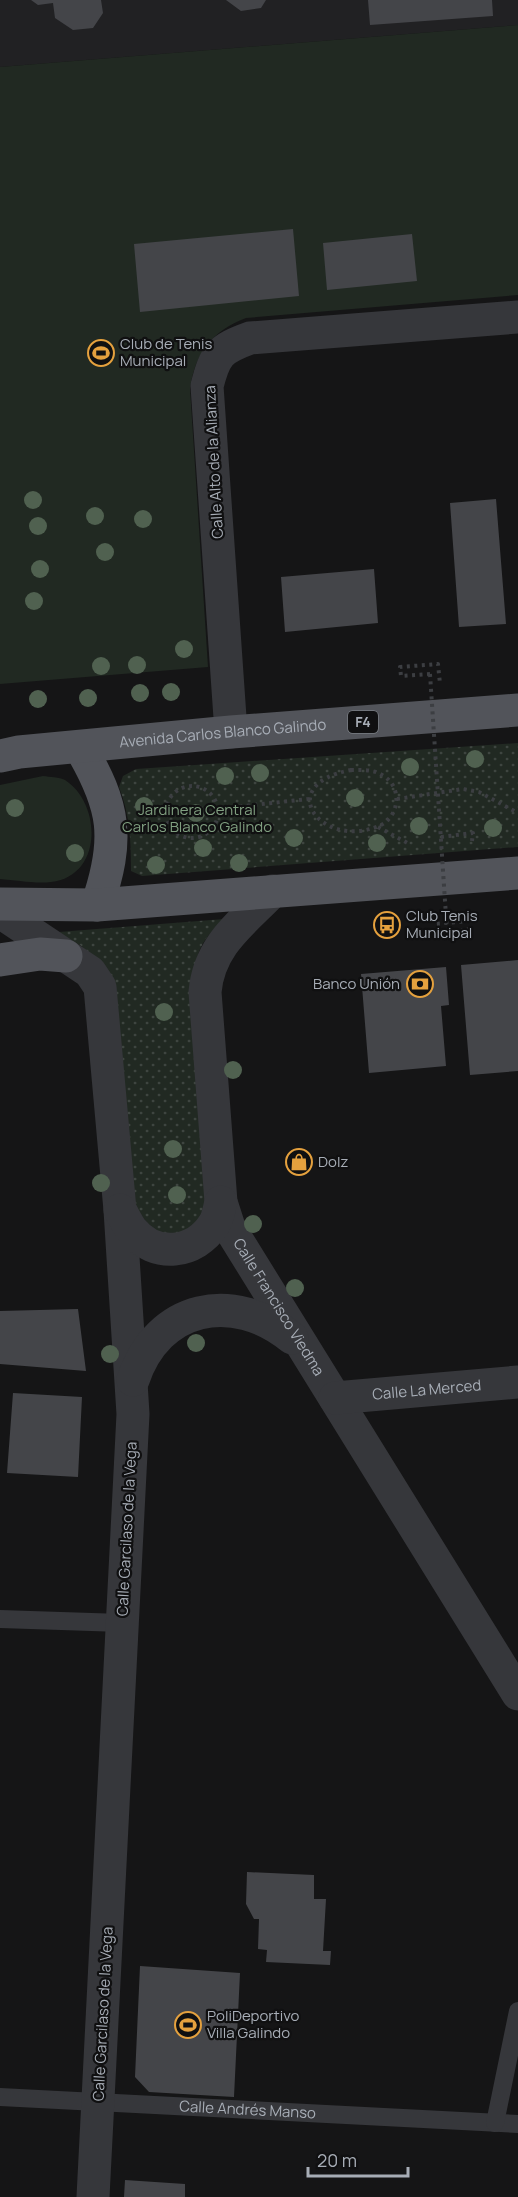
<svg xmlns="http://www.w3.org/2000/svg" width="518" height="2197" viewBox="0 0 518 2197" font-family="Manrope,sans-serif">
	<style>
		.built { fill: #212123 }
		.green { fill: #212922 }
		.park { fill: url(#park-dots) }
		.building { fill: #444549 }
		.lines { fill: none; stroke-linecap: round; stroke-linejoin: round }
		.path { stroke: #3c3e42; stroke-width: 4; stroke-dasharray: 3 4.5; stroke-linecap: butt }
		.lane { stroke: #36373b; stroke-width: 18 }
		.street { stroke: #36373b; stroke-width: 33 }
		.primary { stroke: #52545a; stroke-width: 33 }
		.path-bridge { stroke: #3c3e42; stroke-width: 4; stroke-dasharray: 3 4.5; stroke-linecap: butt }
		.tree { fill: #506150 }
		.labels { text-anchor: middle; stroke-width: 4.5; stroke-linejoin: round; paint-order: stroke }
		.shield { fill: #101011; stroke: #7a7e84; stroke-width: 1.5 }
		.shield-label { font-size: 14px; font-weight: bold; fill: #a7adb6 }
		.poi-label { font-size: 15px; fill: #a7adb6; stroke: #101011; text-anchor: start }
		.street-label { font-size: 15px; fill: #a7adb6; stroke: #101011 }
		.park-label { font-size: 15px; fill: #809f80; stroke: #101011 }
	</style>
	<defs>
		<pattern id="park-dots" width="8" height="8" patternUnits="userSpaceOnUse" patternTransform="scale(1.5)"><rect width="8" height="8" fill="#212922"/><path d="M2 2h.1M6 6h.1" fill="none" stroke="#3e4540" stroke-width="1.8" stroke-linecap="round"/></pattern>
	</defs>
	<rect width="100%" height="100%" fill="#151516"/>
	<path class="built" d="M0,0H518V25L0,67Z"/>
	<path class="green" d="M518,25V295L246,318C212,331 195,353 190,389L208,667L0,684V67Z
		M43,776C50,777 59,777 65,780C102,804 103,876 51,882C35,884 16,880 0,879V785Z"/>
	<path class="park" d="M518,743V847L142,876L131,871C131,841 130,815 119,787L123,776L136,769Z
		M224,919C201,941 196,951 193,983L208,1199L193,1232L158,1235L135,1208L96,959L80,945L46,933Z"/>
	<path class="building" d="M31,0H101L103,13L93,28L73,30L55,18L53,3L38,5Z
		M226,0H266L261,8L241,11Z
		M368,0H492L493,16L370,25Z
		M293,229L299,296L140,312L134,244Z
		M412,234L417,281L327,290L323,243Z
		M496,499L506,624L459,627L450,503Z
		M374,569L378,623L285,632L281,577Z
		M518,960V1071L470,1075L461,965Z
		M446,967L449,1005L441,1006L446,1066L369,1073L361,974Z
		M78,1309L86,1371L0,1364V1311Z
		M13,1393L82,1397L78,1477L7,1473Z
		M247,1872L314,1875V1899H326L323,1951H331L330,1965L266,1962L267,1950L258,1949L259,1919H254L246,1904Z
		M140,1966L240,1973L234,2097L149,2092L135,2077Z
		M125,2180L185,2184V2197H124Z"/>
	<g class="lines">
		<path class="path" d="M430,674L401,676L400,667L438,664L440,684
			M351,770C361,770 373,769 382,775C403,786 400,817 379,826C321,850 272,785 351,770Z
			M166 812a26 26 0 1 1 52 0a26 26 0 1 1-52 0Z
			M397,799L463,789L479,792L518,813
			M217,809L308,799
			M378,827L411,845
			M441,837L473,833L472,841
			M432,912L434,924L468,921L469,930L447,931"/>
		<g class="lane">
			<path d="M0,1619L122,1623"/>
			<path id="s1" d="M0,2097L518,2124"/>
			<path d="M495,2123L518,2011"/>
		</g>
		<g class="street">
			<path d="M231,732L207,386C215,354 220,349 250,338L518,317"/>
			<path id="s2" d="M273,891C242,923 209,945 205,992L221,1202L229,1227L518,1694"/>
			<path d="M0,912L90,972L100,987L120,1210L133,1414L93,2197"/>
			<path d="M120,1210C124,1216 127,1224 132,1230C155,1259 195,1254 214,1224C218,1218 219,1209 221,1202"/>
			<path d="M133,1380C158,1305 233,1290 292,1338"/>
			<path id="s3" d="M335,1398L518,1382"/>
		</g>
		<g class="primary">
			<path d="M80,747C115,806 120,839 97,905"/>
			<path id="s4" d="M0,756L19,752L231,732L518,710"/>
			<path d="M0,904L97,905L518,873"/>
			<path d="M0,960L40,954L66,956"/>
		</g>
		<path class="path-bridge" d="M430,674L447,931"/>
	</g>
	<g class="tree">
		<circle cx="33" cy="500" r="9"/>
		<circle cx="95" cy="516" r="9"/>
		<circle cx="143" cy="519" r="9"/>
		<circle cx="38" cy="526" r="9"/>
		<circle cx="105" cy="552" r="9"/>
		<circle cx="40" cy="569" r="9"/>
		<circle cx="34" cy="601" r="9"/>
		<circle cx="184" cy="649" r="9"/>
		<circle cx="137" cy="665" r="9"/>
		<circle cx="101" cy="666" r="9"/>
		<circle cx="171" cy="692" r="9"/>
		<circle cx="140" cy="693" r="9"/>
		<circle cx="88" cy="698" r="9"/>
		<circle cx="38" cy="699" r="9"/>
		<circle cx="475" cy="759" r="9"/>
		<circle cx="410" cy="767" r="9"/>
		<circle cx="260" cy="773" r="9"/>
		<circle cx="225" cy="776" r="9"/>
		<circle cx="355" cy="798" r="9"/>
		<circle cx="144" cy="806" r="9"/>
		<circle cx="15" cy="808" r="9"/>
		<circle cx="196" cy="813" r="9"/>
		<circle cx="419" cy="826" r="9"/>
		<circle cx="493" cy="828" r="9"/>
		<circle cx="294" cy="838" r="9"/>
		<circle cx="377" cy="843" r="9"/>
		<circle cx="203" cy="848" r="9"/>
		<circle cx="75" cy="853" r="9"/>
		<circle cx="239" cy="863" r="9"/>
		<circle cx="156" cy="865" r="9"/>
		<circle cx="164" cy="1012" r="9"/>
		<circle cx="233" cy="1070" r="9"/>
		<circle cx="173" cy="1149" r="9"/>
		<circle cx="101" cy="1183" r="9"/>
		<circle cx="177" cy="1195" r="9"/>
		<circle cx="253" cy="1224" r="9"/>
		<circle cx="295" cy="1288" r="9"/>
		<circle cx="196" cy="1343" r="9"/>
		<circle cx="110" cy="1354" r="9"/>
	</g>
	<defs>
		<symbol id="stadium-ring" viewBox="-11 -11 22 22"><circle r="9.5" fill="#101011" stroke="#e5a13e" stroke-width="1.5"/><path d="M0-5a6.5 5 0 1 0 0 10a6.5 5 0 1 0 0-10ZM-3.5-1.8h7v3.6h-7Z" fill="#e5a13e"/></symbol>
		<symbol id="bus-ring" viewBox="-11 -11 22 22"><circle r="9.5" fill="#101011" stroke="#e5a13e" stroke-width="1.5"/><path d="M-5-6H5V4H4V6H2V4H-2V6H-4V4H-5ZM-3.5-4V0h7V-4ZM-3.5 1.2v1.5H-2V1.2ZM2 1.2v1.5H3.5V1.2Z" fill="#e5a13e"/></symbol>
		<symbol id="bank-ring" viewBox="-11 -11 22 22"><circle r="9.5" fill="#101011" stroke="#e5a13e" stroke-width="1.5"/><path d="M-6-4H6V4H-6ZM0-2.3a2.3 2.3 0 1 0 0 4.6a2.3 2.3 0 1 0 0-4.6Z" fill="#e5a13e"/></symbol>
		<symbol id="shop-ring" viewBox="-11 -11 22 22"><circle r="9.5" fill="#101011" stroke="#e5a13e" stroke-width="1.5"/><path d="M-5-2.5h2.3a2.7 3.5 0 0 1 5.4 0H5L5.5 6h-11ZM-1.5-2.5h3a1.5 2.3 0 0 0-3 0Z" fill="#e5a13e"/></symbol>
	</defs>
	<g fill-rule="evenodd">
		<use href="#stadium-ring" x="86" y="338" width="30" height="30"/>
		<use href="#bus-ring" x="372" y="910" width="30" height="30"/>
		<use href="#bank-ring" x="405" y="969" width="30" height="30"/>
		<use href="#shop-ring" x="284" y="1147" width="30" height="30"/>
		<use href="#stadium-ring" x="173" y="2010" width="30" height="30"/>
	</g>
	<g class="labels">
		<rect class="shield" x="348" y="711" width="30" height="22" rx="4.5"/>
		<g class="shield-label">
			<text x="363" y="727">F4</text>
		</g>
		<g class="poi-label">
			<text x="120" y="349">Club de Tenis<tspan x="120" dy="17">Municipal</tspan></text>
			<text x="406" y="921">Club Tenis<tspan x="406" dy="17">Municipal</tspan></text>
			<text x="400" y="989" text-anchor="end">Banco Unión</text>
			<text x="318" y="1167">Dolz</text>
			<text x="207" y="2021">PoliDeportivo<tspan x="207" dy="17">Villa Galindo</tspan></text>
		</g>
		<g class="street-label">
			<text transform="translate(214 462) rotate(-93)" y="5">Calle Alto de la Alianza</text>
			<text dy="5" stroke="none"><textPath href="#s4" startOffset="224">Avenida Carlos Blanco Galindo</textPath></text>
			<text dy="5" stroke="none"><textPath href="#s2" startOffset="456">Calle Francisco Viedma</textPath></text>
			<text dy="5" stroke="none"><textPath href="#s3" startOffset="92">Calle La Merced</textPath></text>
			<text transform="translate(127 1529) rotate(-87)" y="5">Calle Garcilaso de la Vega</text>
			<text transform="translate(103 2014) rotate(-87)" y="5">Calle Garcilaso de la Vega</text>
			<text dy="5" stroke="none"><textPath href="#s1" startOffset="248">Calle Andrés Manso</textPath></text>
		</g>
		<g class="park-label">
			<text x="197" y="815">Jardinera Central<tspan x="197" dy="17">Carlos Blanco Galindo</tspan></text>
		</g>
	</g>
	<path d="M308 2167v9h100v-9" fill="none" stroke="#a7adb6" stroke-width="3"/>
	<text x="317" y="2167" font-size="18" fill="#a7adb6" stroke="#101011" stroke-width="4.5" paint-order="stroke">20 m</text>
</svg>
